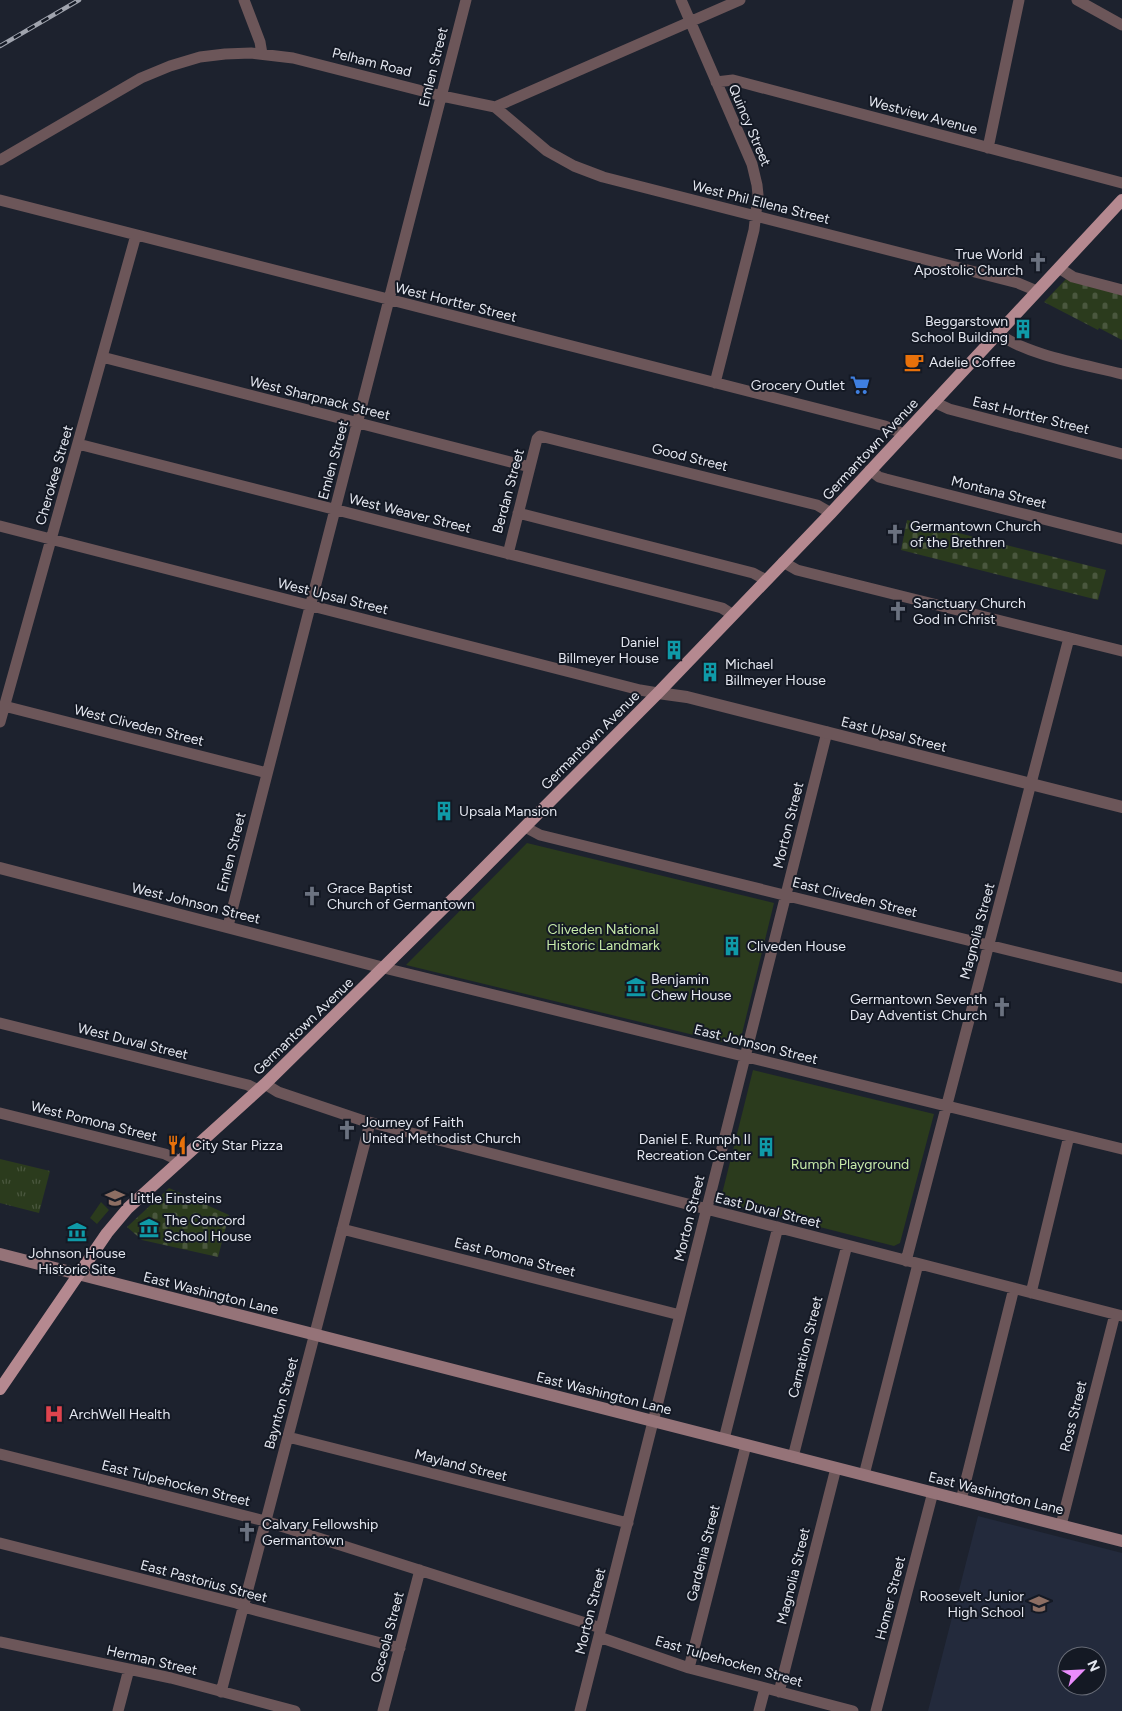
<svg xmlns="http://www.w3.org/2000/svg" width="1122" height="1711" viewBox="0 0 1122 1711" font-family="Figtree,sans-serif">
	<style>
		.built { fill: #232a3c; fill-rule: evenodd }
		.grass { fill: url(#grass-tufts) }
		.cemetery { fill: url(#cemetery-stones) }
		.park { fill: #2b3b1d }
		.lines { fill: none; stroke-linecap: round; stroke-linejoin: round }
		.minor { stroke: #6c5659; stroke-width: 11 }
		.tertiary { stroke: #6c5659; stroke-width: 12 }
		.secondary { stroke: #957378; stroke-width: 12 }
		.primary { stroke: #b58990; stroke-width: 12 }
		.rail-casing { stroke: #a0a4ae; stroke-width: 4.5 }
		.rail { stroke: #141924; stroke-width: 2.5; stroke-dasharray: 8; stroke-linecap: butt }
		.labels { text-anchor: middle; stroke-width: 4; stroke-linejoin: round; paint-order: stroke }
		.street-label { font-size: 14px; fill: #e4e7f0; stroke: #141924 }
		.poi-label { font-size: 14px; fill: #e4e7f0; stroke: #141924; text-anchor: start }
		.park-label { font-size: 14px; fill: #c7eaa9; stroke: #141924 }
	</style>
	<defs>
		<pattern id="grass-tufts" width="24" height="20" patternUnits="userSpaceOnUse" patternTransform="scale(1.25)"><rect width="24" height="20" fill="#2b3b1d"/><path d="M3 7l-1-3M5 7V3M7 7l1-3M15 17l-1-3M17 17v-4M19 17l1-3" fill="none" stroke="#4a573e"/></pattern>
		<pattern id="cemetery-stones" width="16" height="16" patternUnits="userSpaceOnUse" patternTransform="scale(1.25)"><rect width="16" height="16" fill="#2b3b1d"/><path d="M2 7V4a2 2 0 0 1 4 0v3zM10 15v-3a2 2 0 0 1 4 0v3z" fill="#4a573e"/></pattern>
	</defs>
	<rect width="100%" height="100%" fill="#1d222e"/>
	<path class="built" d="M978,1516L1122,1553V1711H928ZM1067,1656H1097V1686H1067Z"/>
	<path class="grass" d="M0,1159L50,1171L39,1213L0,1203Z"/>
	<path class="cemetery" d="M1066,279L1122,294V340L1099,328L1098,330L1044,302Z
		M907,520L1106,570L1098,600L901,550Z
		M169,1188L229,1215L218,1257L142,1240L127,1227Z"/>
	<path class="park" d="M527,843L774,903L739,1046L406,965Z
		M753,1070L934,1114L900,1243L894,1246L726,1203L721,1198Z
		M101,1202L109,1210L97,1224L90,1218Z"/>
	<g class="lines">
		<path class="minor" d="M244,0L260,42L262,54
			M681,0L752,164L757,185L758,195L754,230L715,383
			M1077,0L1122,25
			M716,82L733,80L1122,183
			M495,107L547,151L574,166L603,177L1018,283L1037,291
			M988,148L1019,0
			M0,160L141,78L170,66L200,57L225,54L251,53L293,58L442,96L495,107L740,0
			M0,200L885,426L904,434
			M1059,268L1073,277L1122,290
			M998,333C1025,355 1087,365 1122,374
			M102,357L530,467
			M934,402L949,409L1122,454
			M78,444L722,608L733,615
			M870,470L879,477L886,479L1122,539
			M518,513L753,573L766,580
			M0,526L640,690L658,693
			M508,554L537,439L540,436L817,505L831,513
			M783,562L797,570L1122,651
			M4,706L267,773
			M0,722L136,235
			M525,827L540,835L1122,978
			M228,926L466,0
			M384,968L1122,1149
			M0,1023L248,1085L258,1090
			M265,1084L278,1092L361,1120L1122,1316
			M0,1113L165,1154L180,1161
			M342,1229L680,1315
			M906,1261L1069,638
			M1031,1293L1069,1136
			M288,1437L628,1523
			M724,1439L778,1227
			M0,1454L265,1521L601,1628
			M793,1457L847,1245
			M864,1475L918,1264
			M961,1500L1014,1288
			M1061,1525L1115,1314
			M0,1543L236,1603L251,1609L400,1648
			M599,1637L689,1668L853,1711
			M0,1642L171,1678L295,1711
			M689,1668L746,1445
			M221,1692L370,1123
			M779,1692L836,1468
			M118,1711L129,1669
			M383,1711L420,1570
			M580,1711L827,732
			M759,1711L765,1688
			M876,1711L933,1492"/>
		<path class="tertiary" d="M658,693L687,697L1122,807
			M0,868L384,968"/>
		<path class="secondary" d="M0,1254L1122,1541"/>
		<path class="primary" d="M0,1389L107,1233L128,1208L265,1084L468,884L658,693L831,513L1122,200"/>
		<defs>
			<path id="rail" d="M0,46L79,0"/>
		</defs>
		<use href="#rail" class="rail-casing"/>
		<use href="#rail" class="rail"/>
	</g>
	<defs>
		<symbol id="church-bare" viewBox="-9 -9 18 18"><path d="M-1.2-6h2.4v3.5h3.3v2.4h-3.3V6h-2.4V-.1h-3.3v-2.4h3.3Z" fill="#6b7280" stroke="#141924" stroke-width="2.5" paint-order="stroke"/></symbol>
		<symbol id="building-bare" viewBox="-9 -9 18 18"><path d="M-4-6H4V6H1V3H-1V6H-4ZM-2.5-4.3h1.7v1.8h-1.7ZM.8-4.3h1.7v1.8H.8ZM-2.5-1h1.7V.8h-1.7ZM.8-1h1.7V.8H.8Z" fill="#0f9aa8" stroke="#141924" stroke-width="2.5" paint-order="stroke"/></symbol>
		<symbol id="cafe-bare" viewBox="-9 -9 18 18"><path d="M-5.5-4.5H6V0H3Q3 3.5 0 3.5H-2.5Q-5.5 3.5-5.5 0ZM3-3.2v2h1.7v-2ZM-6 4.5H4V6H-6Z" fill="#e8710a" stroke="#141924" stroke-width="2.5" paint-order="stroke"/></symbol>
		<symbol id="supermarket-bare" viewBox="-9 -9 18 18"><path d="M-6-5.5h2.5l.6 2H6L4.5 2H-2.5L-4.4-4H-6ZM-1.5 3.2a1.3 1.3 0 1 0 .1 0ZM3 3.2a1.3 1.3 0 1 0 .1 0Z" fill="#3f7fe0" stroke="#141924" stroke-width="2.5" paint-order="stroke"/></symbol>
		<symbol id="museum-bare" viewBox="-9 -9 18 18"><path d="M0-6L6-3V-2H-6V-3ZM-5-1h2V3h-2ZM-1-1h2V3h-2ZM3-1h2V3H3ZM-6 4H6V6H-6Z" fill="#0f9aa8" stroke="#141924" stroke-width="2.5" paint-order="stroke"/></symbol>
		<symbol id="restaurant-bare" viewBox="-9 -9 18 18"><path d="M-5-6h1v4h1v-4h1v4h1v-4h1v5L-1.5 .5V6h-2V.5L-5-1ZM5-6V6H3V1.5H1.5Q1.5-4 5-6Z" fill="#e8710a" stroke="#141924" stroke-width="2.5" paint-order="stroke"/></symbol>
		<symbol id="school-bare" viewBox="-9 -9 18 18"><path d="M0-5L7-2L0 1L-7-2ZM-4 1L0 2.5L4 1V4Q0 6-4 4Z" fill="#8d6e63" stroke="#141924" stroke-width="2.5" paint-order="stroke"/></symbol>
		<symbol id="hospital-bare" viewBox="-9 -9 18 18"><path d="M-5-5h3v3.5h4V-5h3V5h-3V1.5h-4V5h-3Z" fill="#e0444e" stroke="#141924" stroke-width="2.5" paint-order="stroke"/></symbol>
	</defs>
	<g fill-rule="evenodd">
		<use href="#church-bare" x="1024" y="248" width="28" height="28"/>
		<use href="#building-bare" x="1009" y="315" width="28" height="28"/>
		<use href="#cafe-bare" x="900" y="348" width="28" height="28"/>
		<use href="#supermarket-bare" x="846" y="371" width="28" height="28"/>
		<use href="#church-bare" x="881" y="520" width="28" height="28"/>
		<use href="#church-bare" x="884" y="597" width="28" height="28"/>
		<use href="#building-bare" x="660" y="636" width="28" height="28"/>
		<use href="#building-bare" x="696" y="658" width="28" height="28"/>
		<use href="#building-bare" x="430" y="797" width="28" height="28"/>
		<use href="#church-bare" x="298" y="882" width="28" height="28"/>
		<use href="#building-bare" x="718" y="932" width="28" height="28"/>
		<use href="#museum-bare" x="622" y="973" width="28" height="28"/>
		<use href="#church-bare" x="988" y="993" width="28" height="28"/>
		<use href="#church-bare" x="333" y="1116" width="28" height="28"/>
		<use href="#restaurant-bare" x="163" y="1131" width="28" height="28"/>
		<use href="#building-bare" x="752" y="1133" width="28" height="28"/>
		<use href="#school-bare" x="101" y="1184" width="28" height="28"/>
		<use href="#museum-bare" x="135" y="1214" width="28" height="28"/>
		<use href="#museum-bare" x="63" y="1218" width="28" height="28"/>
		<use href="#hospital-bare" x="40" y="1400" width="28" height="28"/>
		<use href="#church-bare" x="233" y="1518" width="28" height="28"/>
		<use href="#school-bare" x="1025" y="1590" width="28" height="28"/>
	</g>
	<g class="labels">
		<g class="street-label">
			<text transform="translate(372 62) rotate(14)" y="5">Pelham Road</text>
			<text transform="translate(433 67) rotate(-76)" y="5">Emlen Street</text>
			<text transform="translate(923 115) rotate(15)" y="5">Westview Avenue</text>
			<text transform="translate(750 125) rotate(67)" y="5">Quincy Street</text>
			<text transform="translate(761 202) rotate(14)" y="5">West Phil Ellena Street</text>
			<text transform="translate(456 302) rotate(14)" y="5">West Hortter Street</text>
			<text transform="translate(320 398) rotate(14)" y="5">West Sharpnack Street</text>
			<text transform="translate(1031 415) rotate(14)" y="5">East Hortter Street</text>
			<text transform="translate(870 449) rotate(-47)" y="5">Germantown Avenue</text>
			<text transform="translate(690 457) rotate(14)" y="5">Good Street</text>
			<text transform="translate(333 460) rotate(-75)" y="5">Emlen Street</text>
			<text transform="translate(54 475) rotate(-74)" y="5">Cherokee Street</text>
			<text transform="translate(508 491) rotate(-75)" y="5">Berdan Street</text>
			<text transform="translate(999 492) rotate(14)" y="5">Montana Street</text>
			<text transform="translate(410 513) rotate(14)" y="5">West Weaver Street</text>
			<text transform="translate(333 596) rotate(14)" y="5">West Upsal Street</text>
			<text transform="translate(139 725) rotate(14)" y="5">West Cliveden Street</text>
			<text transform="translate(894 734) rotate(14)" y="5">East Upsal Street</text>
			<text transform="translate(590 740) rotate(-45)" y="5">Germantown Avenue</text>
			<text transform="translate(788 825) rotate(-76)" y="5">Morton Street</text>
			<text transform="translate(231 852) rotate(-76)" y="5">Emlen Street</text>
			<text transform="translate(855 897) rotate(14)" y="5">East Cliveden Street</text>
			<text transform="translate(196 903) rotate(14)" y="5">West Johnson Street</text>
			<text transform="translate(977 931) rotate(-75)" y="5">Magnolia Street</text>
			<text transform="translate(303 1026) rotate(-44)" y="5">Germantown Avenue</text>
			<text transform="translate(133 1041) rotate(14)" y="5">West Duval Street</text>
			<text transform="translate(756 1044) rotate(14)" y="5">East Johnson Street</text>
			<text transform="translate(94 1121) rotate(14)" y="5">West Pomona Street</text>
			<text transform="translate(768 1210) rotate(14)" y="5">East Duval Street</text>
			<text transform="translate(689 1218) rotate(-76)" y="5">Morton Street</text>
			<text transform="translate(515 1257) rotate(14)" y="5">East Pomona Street</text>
			<text transform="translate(211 1293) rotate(14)" y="5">East Washington Lane</text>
			<text transform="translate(805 1347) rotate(-76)" y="5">Carnation Street</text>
			<text transform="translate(604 1393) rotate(14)" y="5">East Washington Lane</text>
			<text transform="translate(281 1403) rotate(-75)" y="5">Baynton Street</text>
			<text transform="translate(1073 1416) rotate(-76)" y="5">Ross Street</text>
			<text transform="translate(461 1465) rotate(14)" y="5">Mayland Street</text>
			<text transform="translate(176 1483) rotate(14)" y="5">East Tulpehocken Street</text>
			<text transform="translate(996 1493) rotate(14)" y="5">East Washington Lane</text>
			<text transform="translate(703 1553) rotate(-76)" y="5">Gardenia Street</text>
			<text transform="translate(793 1576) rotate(-76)" y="5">Magnolia Street</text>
			<text transform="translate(204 1581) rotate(15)" y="5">East Pastorius Street</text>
			<text transform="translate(890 1598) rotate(-76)" y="5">Homer Street</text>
			<text transform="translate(590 1611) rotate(-76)" y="5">Morton Street</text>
			<text transform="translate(387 1637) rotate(-75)" y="5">Osceola Street</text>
			<text transform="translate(152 1660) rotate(13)" y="5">Herman Street</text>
			<text transform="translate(729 1661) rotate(16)" y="5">East Tulpehocken Street</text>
		</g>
		<g class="poi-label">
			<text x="1023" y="259" text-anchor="end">True World<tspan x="1023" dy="16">Apostolic Church</tspan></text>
			<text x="1008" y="326" text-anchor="end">Beggarstown<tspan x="1008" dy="16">School Building</tspan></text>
			<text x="929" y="367">Adelie Coffee</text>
			<text x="845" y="390" text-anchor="end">Grocery Outlet</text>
			<text x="910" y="531">Germantown Church<tspan x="910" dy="16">of the Brethren</tspan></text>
			<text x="913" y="608">Sanctuary Church<tspan x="913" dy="16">God in Christ</tspan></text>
			<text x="659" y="647" text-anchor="end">Daniel<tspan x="659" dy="16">Billmeyer House</tspan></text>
			<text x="725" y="669">Michael<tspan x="725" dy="16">Billmeyer House</tspan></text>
			<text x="459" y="816">Upsala Mansion</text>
			<text x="327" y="893">Grace Baptist<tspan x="327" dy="16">Church of Germantown</tspan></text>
			<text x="747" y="951">Cliveden House</text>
			<text x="651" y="984">Benjamin<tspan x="651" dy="16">Chew House</tspan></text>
			<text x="987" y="1004" text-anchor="end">Germantown Seventh<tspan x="987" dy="16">Day Adventist Church</tspan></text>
			<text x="362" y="1127">Journey of Faith<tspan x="362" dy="16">United Methodist Church</tspan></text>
			<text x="751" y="1144" text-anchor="end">Daniel E. Rumph II<tspan x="751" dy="16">Recreation Center</tspan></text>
			<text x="192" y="1150">City Star Pizza</text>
			<text x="130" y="1203">Little Einsteins</text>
			<text x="164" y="1225">The Concord<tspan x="164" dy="16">School House</tspan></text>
			<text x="77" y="1258" text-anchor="middle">Johnson House<tspan x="77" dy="16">Historic Site</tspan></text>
			<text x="69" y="1419">ArchWell Health</text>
			<text x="262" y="1529">Calvary Fellowship<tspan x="262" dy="16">Germantown</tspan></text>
			<text x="1024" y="1601" text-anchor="end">Roosevelt Junior<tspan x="1024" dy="16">High School</tspan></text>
		</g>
		<g class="park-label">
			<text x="603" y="934">Cliveden National<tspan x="603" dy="16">Historic Landmark</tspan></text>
			<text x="850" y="1169">Rumph Playground</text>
		</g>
	</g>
	<g transform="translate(1082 1671) rotate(66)"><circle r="24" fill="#141924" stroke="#676b76"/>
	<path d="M0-4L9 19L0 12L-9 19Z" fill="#ea8dfd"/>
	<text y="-8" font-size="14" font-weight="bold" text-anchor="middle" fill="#e4e7f0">N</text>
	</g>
</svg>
